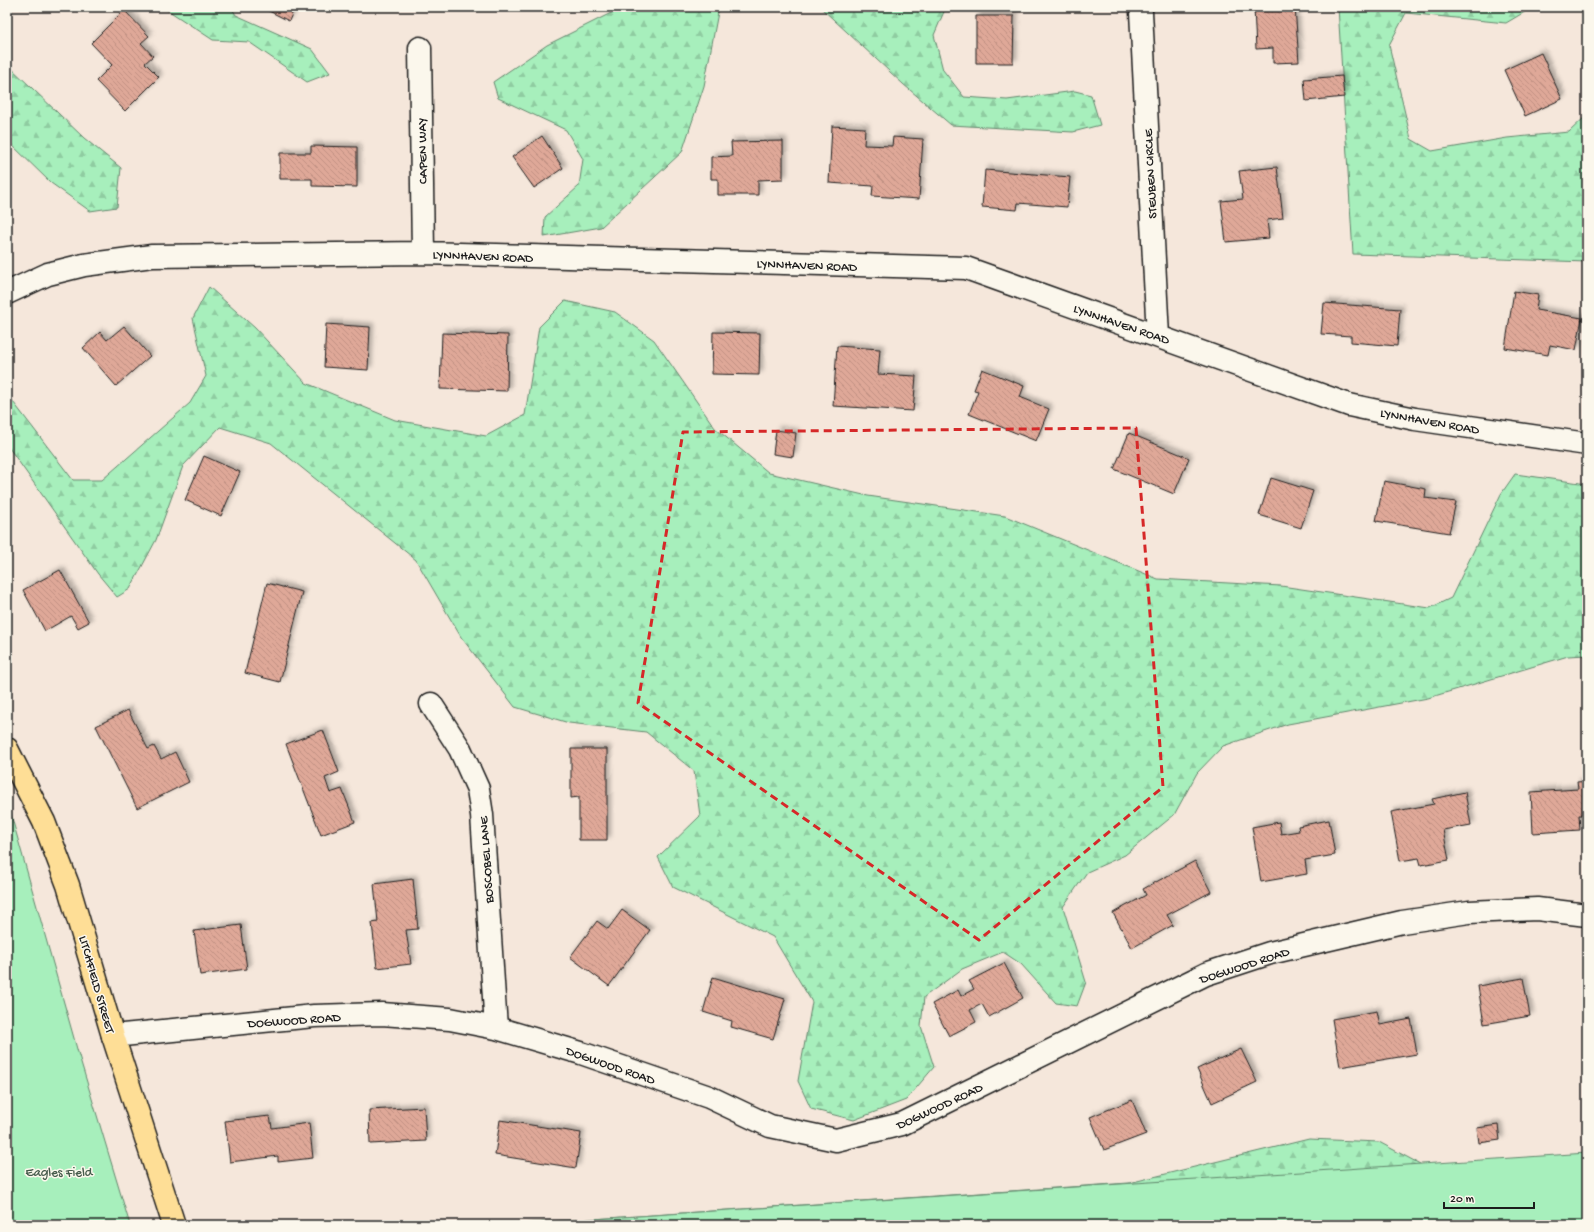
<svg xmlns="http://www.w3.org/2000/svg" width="1594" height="1232" viewBox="0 0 1594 1232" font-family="'Gochi Hand',sans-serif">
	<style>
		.forest { fill: url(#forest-firs); stroke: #62866c }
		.park { fill: #a7efbc; stroke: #62866c }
		.building { fill: url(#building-back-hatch); stroke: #1c1c1c; filter: url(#shadow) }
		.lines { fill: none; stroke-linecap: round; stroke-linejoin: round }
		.minor-casing { stroke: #1c1c1c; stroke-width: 25 }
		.major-casing { stroke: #1c1c1c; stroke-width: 25 }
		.minor { stroke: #fbf7ec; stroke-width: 22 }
		.major { stroke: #fede96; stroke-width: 22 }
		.marked { fill: none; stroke: #d62828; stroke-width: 3; stroke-dasharray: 8 5; stroke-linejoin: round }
		.labels { text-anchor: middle; stroke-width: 3; stroke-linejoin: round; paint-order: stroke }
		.street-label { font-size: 13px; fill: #1c1c1c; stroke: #fbf7ec }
		.park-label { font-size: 13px; fill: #465b4c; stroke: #fbf7ec }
	</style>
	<defs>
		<pattern id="forest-firs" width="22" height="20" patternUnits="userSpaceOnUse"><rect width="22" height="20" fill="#a7efbc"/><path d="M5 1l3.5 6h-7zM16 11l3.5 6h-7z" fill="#8fcca1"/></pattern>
		<pattern id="building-back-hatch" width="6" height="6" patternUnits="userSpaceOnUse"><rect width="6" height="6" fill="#dfa898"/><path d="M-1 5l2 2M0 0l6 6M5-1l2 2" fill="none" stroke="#bf9082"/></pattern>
		<filter id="shadow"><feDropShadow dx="3.5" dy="-3.5" stdDeviation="2" flood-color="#0004"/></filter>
	</defs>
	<rect width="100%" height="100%" fill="#f5e7db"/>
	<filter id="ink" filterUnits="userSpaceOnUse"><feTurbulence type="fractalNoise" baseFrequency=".025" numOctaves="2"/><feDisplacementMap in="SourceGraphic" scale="8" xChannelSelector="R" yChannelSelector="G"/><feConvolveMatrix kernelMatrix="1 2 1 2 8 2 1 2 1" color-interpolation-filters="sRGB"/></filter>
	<g filter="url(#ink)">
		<path class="forest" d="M163,7H231L236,15L312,49L330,73L307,82L249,42L213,40Z
			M623,7H719L704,86L682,152L601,227L544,237L545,217L579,186L583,159L566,130L498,98L493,82L547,45Z
			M820,7H946L934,35L943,70L964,97L1007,100L1075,91L1091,95L1100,125L1073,132L951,125L903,84Z
			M1338,7H1533L1506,23L1406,13L1389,45L1411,139L1432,151L1507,138L1569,132L1587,115V262L1353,254Z
			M7,64L84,138L121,168L117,207L90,211L51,183L7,140Z
			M209,287L255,328L306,383L395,420L486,436L525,415L539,327L565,301L615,312L654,340L715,428L769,473L868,496L1005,516L1158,579L1281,586L1430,608L1451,598L1501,494L1515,474L1587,484V655L1568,656L1428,698L1288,724L1223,746L1197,773L1174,815L1125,855L1087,872L1063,907L1086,982L1077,1006L1056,1003L1021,964L1003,952L962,969L924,997L921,1026L934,1067L906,1100L854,1120L811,1109L798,1081L812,1002L773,937L673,887L658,857L700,816L694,771L646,732L569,723L515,707L461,637L416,560L271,443L220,427L183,466L156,540L130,589L117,597L98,574L7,445V394L73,480H102L190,403L206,376L193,318Z
			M1309,1139L1379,1142L1420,1164L1463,1225H503L1129,1183Z"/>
		<path class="park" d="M7,806L10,811L77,1049L130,1225H7Z
			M1587,1153V1225H503Z"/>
		<path class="building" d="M261,7H295L289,21Z
			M1254,7H1295L1299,62L1273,63V48L1256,49Z
			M124,10L149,36L141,43L153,56L145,63L159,77L125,111L96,81L112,65L91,43Z
			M976,16H1014L1013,63H976Z
			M1541,53L1562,99L1525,116L1504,70Z
			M1342,76L1344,97L1306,101L1304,79Z
			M832,126L865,128L864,145L892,146L893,137L923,139L919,199L872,196L873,186L829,183Z
			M542,136L563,168L534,188L512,157Z
			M783,141V179L758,180V195H718V179H711V157L732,156L731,142Z
			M311,146L357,147V187L312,186V179H280V153H311Z
			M1277,167L1283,218L1267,220L1269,238L1226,242L1221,201L1243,199L1239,171Z
			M985,170L1070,177L1067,207L1018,203L1017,210L982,207Z
			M1514,291L1538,295L1536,310L1582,318L1576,350L1550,345L1548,355L1505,348Z
			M1324,303L1400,309L1397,346L1351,342V336L1321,334Z
			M326,324L370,327L368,370L324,367Z
			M124,326L150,356L116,386L83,348L100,332L107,340Z
			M713,332L760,333L759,375L712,374Z
			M442,333L508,335L507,391L440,389Z
			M837,346L880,349L878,374L916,376L913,411L833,406Z
			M982,369L1024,386L1020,397L1049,409L1036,441L969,414L978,391L974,390Z
			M776,430L796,433L793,457L773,454Z
			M1129,433L1189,458L1174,494L1114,469Z
			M204,456L240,472L221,516L185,500Z
			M1271,478L1313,491L1301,528L1259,515Z
			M1384,481L1426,489L1425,498L1456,502L1449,533L1376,521Z
			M60,570L89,622L78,628L71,616L45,631L23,590Z
			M267,583L302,592L280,682L245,673Z
			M128,710L148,749L154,746L161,759L175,752L189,782L137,808L96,726Z
			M323,730L339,772L325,778L330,793L342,789L355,822L321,835L286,744Z
			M571,749H607V840H579V797L571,798Z
			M1587,781V815H1579L1580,830L1533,833L1531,792L1578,789L1577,782Z
			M1465,792L1471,825L1443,830L1449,860L1421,865L1419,858L1400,861L1391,812L1434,804L1432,799Z
			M1329,820L1335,855L1305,860L1307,874L1261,882L1252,827L1279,822L1281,834L1299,831L1298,826Z
			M1195,861L1211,892L1167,915L1173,925L1132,948L1113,913L1146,895L1143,889Z
			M413,879L418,929L406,930L411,964L377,968L372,923L378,922L374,884Z
			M622,910L650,930L609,986L570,957L597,921L608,929Z
			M241,925L247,969L200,975L194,931Z
			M1004,963L1023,998L989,1017L982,1004L970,1010L976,1022L949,1036L932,1004L958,990L961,996L974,989L969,981Z
			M713,977L785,999L773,1039L731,1027L732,1021L703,1012Z
			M1523,978L1530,1016L1484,1024L1478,986Z
			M1377,1011L1380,1025L1411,1019L1417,1054L1340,1067L1332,1019Z
			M1241,1049L1257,1082L1212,1103L1197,1069Z
			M1132,1100L1146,1134L1104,1150L1090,1117Z
			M424,1107L426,1141L370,1144L369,1110Z
			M270,1116L272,1128L309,1123L313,1158L278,1162V1156L230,1162L225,1121Z
			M500,1120L581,1133L576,1168L495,1155Z
			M1498,1125L1500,1140L1479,1143L1477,1128Z"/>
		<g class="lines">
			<defs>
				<path id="minor" d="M1141,12L1158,336
					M420,48L423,253
					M7,293L48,274L84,265L152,256L423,253L966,268L1349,405L1415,419L1587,444
					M431,704L460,749L478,789L482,815L496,1028
					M113,1036L314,1016L382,1014L450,1019L496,1028L581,1053L709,1097L770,1126L836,1140L902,1124L1206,974L1270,953L1402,922L1469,912L1537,909L1587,915"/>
				<path id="major" d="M7,749L44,822L68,885L113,1036L174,1225"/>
			</defs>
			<use href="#minor" class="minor-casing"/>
			<use href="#major" class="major-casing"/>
			<use href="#minor" class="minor"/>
			<use href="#major" class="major"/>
		</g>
	</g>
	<path class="marked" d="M1136,428L1163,787L979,940L638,703L683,432Z"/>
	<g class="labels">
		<g class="street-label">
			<text transform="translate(421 151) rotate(-91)" y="5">CAPEN WAY</text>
			<text transform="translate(1149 174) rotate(-93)" y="5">STEUBEN CIRCLE</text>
			<text transform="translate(483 255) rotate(2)" y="5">LYNNHAVEN ROAD</text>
			<text transform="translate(807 264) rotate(2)" y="5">LYNNHAVEN ROAD</text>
			<text transform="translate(1122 323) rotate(19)" y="5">LYNNHAVEN ROAD</text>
			<text transform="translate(1430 420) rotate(10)" y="5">LYNNHAVEN ROAD</text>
			<text transform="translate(485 860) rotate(-94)" y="5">BOSCOBEL LANE</text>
			<text transform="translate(1244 964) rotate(-18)" y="5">DOGWOOD ROAD</text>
			<text transform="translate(98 984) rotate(74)" y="5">LITCHFIELD STREET</text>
			<text transform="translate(294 1019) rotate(-4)" y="5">DOGWOOD ROAD</text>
			<text transform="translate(611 1064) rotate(19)" y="5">DOGWOOD ROAD</text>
			<text transform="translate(939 1105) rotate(-25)" y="5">DOGWOOD ROAD</text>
		</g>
		<g class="park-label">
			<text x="59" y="1176">Eagles Field</text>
		</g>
	</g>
	<rect width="1594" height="1232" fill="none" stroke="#fbf7ec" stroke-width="24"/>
	<rect x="12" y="12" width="1570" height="1208" fill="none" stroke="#1c1c1c" stroke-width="1.5" filter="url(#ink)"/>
	<path d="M1444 1202v6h90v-6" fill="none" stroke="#1c1c1c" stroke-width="2"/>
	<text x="1450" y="1202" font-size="12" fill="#1c1c1c" stroke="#fbf7ec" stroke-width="3" paint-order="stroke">20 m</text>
</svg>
